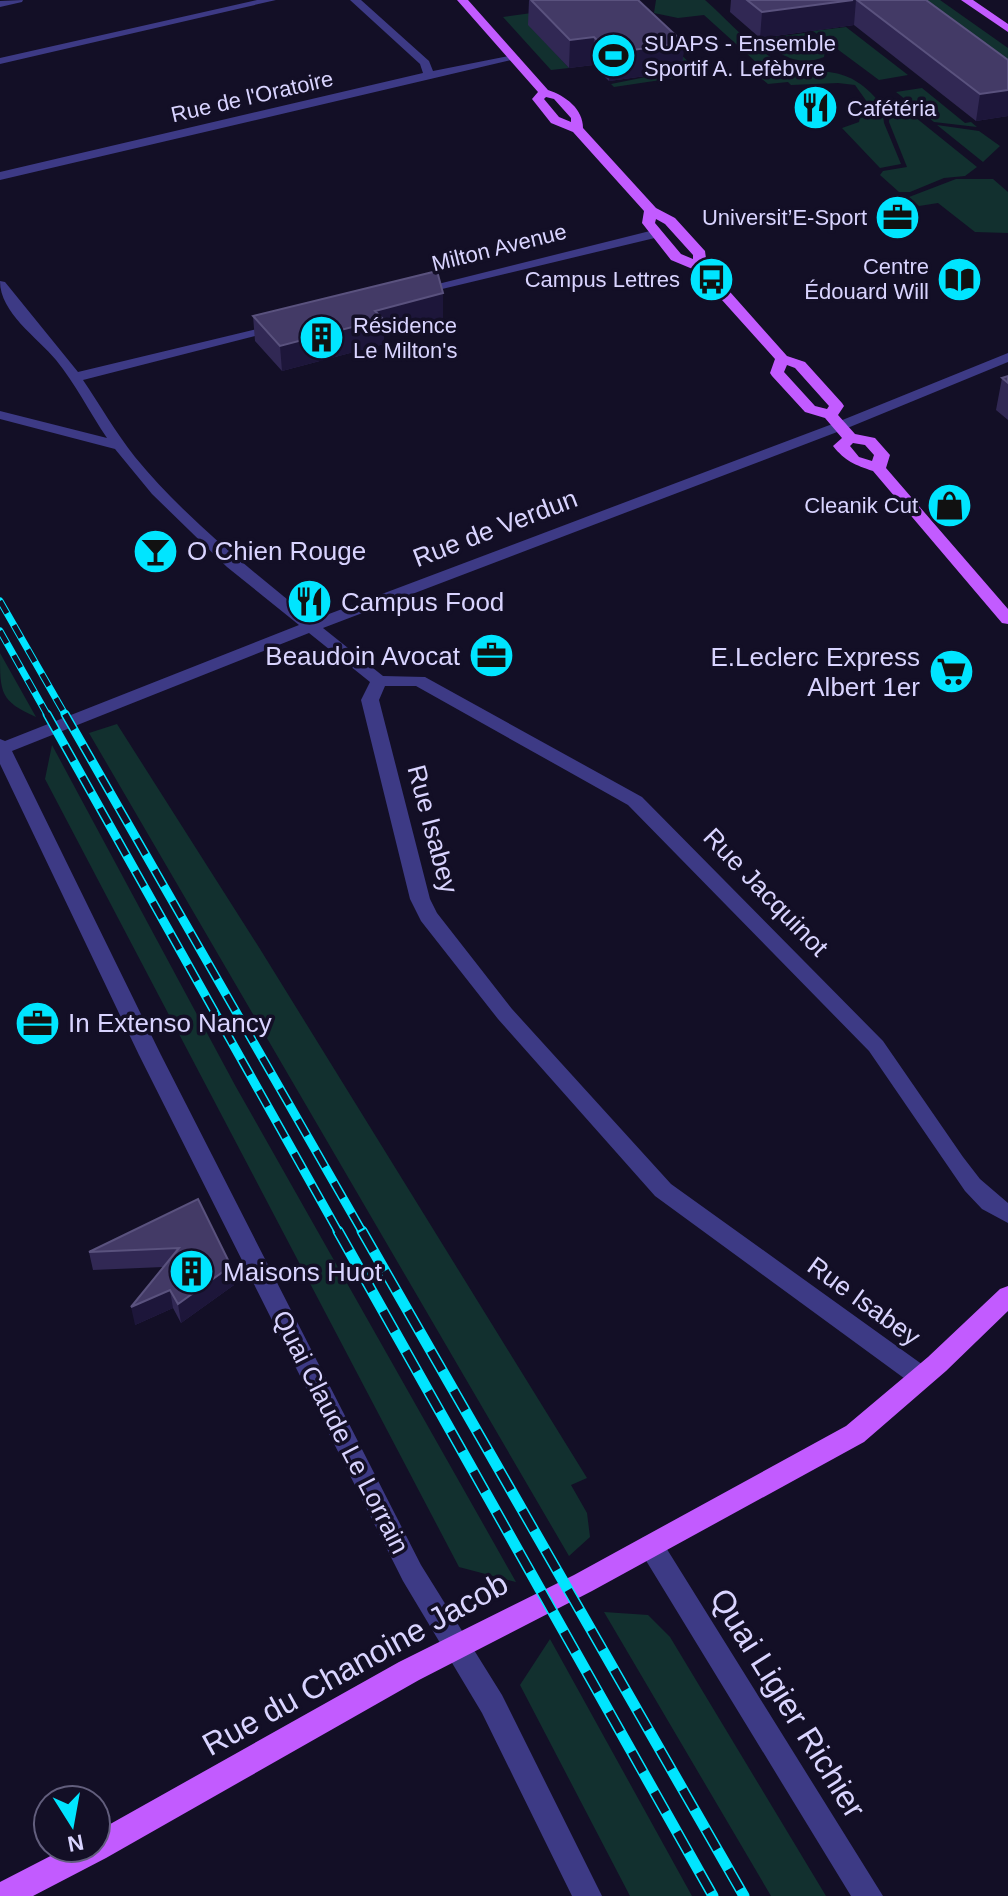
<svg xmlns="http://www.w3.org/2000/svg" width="1008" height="1896" viewBox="0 0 1008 1896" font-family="Arial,sans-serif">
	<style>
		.green { fill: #12302f }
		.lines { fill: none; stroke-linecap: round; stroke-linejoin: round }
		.minor { fill: #3d3a85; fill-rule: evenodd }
		.major { fill: #c25bff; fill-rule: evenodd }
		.rail-far2-casing { stroke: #00e5ff; stroke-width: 7 }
		.rail-far1-casing { stroke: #00e5ff; stroke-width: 9 }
		.rail-casing { stroke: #00e5ff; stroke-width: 11 }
		.rail-far2 { stroke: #130f26; stroke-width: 5; stroke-dasharray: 14; stroke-linecap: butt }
		.rail-far1 { stroke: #130f26; stroke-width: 6; stroke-dasharray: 18; stroke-linecap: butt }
		.rail { stroke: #130f26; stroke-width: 8; stroke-dasharray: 23; stroke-linecap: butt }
		.wall { fill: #312854 }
		.shaded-wall { fill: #1d163a }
		.building { fill: #433a66; stroke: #5a527e; stroke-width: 2 }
		.labels { text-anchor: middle; stroke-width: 7; stroke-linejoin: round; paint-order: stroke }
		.far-poi-label { font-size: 22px; fill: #d9d4ff; stroke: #130f26; text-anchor: end }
		.far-street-label { font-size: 22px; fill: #d9d4ff; stroke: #130f26 }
		.street-label { font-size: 26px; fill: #d9d4ff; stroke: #130f26 }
		.poi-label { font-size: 26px; fill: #d9d4ff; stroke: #130f26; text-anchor: start }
		.near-street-label { font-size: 32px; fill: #d9d4ff; stroke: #130f26 }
	</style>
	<rect width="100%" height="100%" fill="#130f26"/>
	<path class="green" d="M656,0H705C727,19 750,47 776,60C819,81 843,57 881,104L870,106L855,85L838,83L791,85L788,82L768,84L756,74L766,71L704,15L678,18L654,13Z
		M900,0H940L1008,48V90Z
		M604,3L635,10L701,74L614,87L611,84L681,70L529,25L569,68L551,70L503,17Z
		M846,27L908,75L879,80L813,31Z
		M805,33L825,49L824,57C798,67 781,56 760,39Z
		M922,88L965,123L971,122L977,127L934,122L896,92Z
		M900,105L977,167L965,176L944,178L910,192H899L880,175L883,171L907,167L889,122L890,106Z
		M882,107L884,123L901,164L880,168L842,128L859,122L861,113Z
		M937,125L979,131L1000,146L983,162Z
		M956,179H993L1008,192V233L975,232L938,203L919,206L909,197Z
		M0,653L36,717C0,701 0,693 0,653Z
		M117,724L260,949L587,1478L571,1485L587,1513L590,1537L569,1556L89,733Z
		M52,745L236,1087L516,1582L459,1567L45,779Z
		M604,1612L648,1615L670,1637L826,1896H771Z
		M550,1639L692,1896H630L520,1685Z"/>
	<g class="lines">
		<path class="minor" d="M23,0L22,2L0,7V1Z
			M257,0H276L0,64V58Z
			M350,0H361L429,61L433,71L514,55L520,58L0,180V172L423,73L420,64Z
			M654,230L659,231V237L417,295L410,291Z
			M0,281L5,282L78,372L286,322V328L83,380C100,405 116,433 135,457C186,519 251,570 313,620L835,423L1008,353V362L845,429L323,628L383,676L425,677L642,797L883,1041L963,1157L980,1179L1008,1203V1223L982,1209L965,1191L869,1051L628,805L416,686H385L379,700L430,899L437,913L512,1009L671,1184L930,1370L933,1377L930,1384L921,1387L912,1384L655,1196L498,1019L421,921L410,899L361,700L370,682L309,633L12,751L161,1055L421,1565L502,1695L602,1896H572L482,1713L403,1581L139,1055L0,764V739L5,741L299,625L227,567L152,494L115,449L0,419V411L107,438C90,413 75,383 56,360C37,337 0,313 0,281Z
			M651,1534L660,1538L883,1896H851L642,1554L638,1546L642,1538Z"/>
		<path class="major" d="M457,0H468L548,90C566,96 583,109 583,128L656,208L675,218L705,251L707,266L787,356L805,362L842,403L844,406L838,415L855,434L875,438L890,455L886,468L1008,609V624L1002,623L873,471C855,465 845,461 833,446L842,438L825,418L805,412L772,376L770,373L775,359L695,270L671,260L642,223L644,211L573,132L551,123L532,99L538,92ZM546,97L554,99L571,118V122L559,117L544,99ZM656,219L665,224L693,255V259L681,254L655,223ZM787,365L795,368L829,406L827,409L815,406L784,372ZM853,443L865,445L874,455L872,461L859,457L850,446Z
			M961,0H973L1008,24V32Z
			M1008,1286V1311L946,1371L864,1442L592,1591L419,1680L106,1858L33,1896H0V1882L66,1848H96V1832L399,1662L574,1575L846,1426L928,1357L1000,1289Z"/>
		<defs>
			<path id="rail-far2" d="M0,601L66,716
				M0,631L48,716"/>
			<path id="rail-far1" d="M47,714L339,1233
				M65,714L363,1233"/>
			<path id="rail" d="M338,1231L713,1896
				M362,1231L744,1896"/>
		</defs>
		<use href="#rail-far2" class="rail-far2-casing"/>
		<use href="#rail-far1" class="rail-far1-casing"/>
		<use href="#rail" class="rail-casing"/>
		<use href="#rail-far2" class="rail-far2"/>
		<use href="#rail-far1" class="rail-far1"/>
		<use href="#rail" class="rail"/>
	</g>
	<path class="wall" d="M529,0L684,43L682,71L609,81L593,65L569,68L528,25Z
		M731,0H926L1008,60V116L976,121L854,25L760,38L730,12Z
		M253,316L443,318L384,333V344L282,371L255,341Z
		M1008,376V420L996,410L1002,378Z
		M198,1199L234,1285L181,1323L173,1308L135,1325L163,1267L93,1270L89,1252Z"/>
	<path class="shaded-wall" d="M856,0L854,25L760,38L762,12Z
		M594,37L593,65L569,68L570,40Z
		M684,43L682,71L609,81L610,53Z
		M1008,90V116L976,121L980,94Z
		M443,293V318L384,333V344L282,371L280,346L375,311Z
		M231,1266L234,1285L181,1323L178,1304Z
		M170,1290L173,1308L135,1325L131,1307Z"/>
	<path class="building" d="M531,0H638L684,43L610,53L594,37L570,40Z
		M747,0H853L762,12Z
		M857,0H926L1008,60V90L980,94Z
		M437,271L443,293L375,311L383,319L280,346L253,316Z
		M1008,376V383L1002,378Z
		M198,1199L231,1266L178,1304L170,1290L131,1307L179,1248L89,1252Z"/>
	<defs>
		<symbol id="stadium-disc" viewBox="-11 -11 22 22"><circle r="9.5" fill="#00e5ff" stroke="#130f26"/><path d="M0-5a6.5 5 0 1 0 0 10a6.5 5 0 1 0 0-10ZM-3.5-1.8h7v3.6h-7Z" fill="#111"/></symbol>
		<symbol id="restaurant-disc" viewBox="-11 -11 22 22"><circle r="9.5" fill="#00e5ff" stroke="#130f26"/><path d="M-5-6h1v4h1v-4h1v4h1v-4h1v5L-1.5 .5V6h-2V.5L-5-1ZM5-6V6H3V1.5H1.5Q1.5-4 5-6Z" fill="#111"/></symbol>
		<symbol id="office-disc" viewBox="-11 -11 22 22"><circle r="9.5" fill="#00e5ff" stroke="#130f26"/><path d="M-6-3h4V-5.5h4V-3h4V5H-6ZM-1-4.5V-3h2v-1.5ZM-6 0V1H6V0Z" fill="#111"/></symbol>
		<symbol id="bus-disc" viewBox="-11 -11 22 22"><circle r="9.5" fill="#00e5ff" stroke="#130f26"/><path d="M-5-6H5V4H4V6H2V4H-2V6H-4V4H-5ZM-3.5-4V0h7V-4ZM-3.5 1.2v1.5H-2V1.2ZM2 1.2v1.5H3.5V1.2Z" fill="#111"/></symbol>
		<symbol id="library-disc" viewBox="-11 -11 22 22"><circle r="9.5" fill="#00e5ff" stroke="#130f26"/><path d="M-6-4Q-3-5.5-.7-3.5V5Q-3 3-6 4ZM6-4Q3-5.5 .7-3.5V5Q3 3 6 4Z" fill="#111"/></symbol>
		<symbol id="building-disc" viewBox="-11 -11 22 22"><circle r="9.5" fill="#00e5ff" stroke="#130f26"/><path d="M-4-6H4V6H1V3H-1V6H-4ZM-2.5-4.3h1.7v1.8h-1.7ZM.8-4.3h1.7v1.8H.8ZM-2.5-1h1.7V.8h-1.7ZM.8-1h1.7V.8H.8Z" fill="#111"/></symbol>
		<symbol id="shop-disc" viewBox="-11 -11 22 22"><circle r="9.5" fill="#00e5ff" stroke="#130f26"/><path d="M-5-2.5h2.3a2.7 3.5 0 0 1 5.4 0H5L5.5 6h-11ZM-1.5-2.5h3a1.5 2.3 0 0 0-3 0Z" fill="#111"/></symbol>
		<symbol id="bar-disc" viewBox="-11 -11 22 22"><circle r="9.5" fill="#00e5ff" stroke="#130f26"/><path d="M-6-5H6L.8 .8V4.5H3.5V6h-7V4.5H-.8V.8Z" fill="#111"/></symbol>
		<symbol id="supermarket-disc" viewBox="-11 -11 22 22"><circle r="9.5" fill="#00e5ff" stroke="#130f26"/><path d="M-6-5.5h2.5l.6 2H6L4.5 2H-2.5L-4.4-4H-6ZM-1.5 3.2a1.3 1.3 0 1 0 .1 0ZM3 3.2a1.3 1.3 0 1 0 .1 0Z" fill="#111"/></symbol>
	</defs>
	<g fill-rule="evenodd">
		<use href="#stadium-disc" x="588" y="30" width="51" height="51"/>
		<use href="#restaurant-disc" x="790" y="82" width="51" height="51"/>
		<use href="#office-disc" x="872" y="192" width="51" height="51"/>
		<use href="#bus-disc" x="686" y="254" width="51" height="51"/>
		<use href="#library-disc" x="934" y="254" width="51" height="51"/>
		<use href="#building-disc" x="296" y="312" width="51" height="51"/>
		<use href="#shop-disc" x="924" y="480" width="51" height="51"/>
		<use href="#bar-disc" x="130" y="526" width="51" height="51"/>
		<use href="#restaurant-disc" x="284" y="576" width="51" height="51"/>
		<use href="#office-disc" x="466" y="630" width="51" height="51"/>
		<use href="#supermarket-disc" x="926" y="646" width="51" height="51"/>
		<use href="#office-disc" x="12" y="998" width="51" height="51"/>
		<use href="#building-disc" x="166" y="1246" width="51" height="51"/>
	</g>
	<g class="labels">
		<g class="far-poi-label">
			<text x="644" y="51" text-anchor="start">SUAPS - Ensemble<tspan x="644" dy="25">Sportif A. Lefèbvre</tspan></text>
			<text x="847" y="116" text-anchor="start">Cafétéria</text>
			<text x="867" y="225">Universit’E-Sport</text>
			<text x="929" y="274">Centre<tspan x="929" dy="25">Édouard Will</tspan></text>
			<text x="680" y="287">Campus Lettres</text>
			<text x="353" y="333" text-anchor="start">Résidence<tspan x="353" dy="25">Le Milton's</tspan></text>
			<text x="918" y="513">Cleanik Cut</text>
		</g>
		<g class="far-street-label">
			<text transform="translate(252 96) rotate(-13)" y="8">Rue de l'Oratoire</text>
			<text transform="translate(499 247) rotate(-14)" y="8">Milton Avenue</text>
		</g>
		<g class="street-label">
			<text transform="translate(495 528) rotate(-21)" y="9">Rue de Verdun</text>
			<text transform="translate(433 829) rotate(75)" y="9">Rue Isabey</text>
			<text transform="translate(766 892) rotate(46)" y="9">Rue Jacquinot</text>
			<text transform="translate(864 1301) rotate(36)" y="9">Rue Isabey</text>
			<text transform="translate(341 1432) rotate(63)" y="9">Quai Claude Le Lorrain</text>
		</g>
		<g class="poi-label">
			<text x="187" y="560">O Chien Rouge</text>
			<text x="341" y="611">Campus Food</text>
			<text x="460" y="665" text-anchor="end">Beaudoin Avocat</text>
			<text x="920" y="666" text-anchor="end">E.Leclerc Express<tspan x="920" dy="30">Albert 1er</tspan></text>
			<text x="68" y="1032">In Extenso Nancy</text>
			<text x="223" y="1281">Maisons Huot</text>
		</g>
		<g class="near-street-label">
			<text transform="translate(355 1664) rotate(-29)" y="11">Rue du Chanoine Jacob</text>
			<text transform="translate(788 1703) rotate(58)" y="11">Quai Ligier Richier</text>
		</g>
	</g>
	<g transform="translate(72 1824) rotate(169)"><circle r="38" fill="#130f26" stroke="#625e7d" stroke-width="2"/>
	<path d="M0-6L14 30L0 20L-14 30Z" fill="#00e5ff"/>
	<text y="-12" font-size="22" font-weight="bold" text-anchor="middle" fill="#d9d4ff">N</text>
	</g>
</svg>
